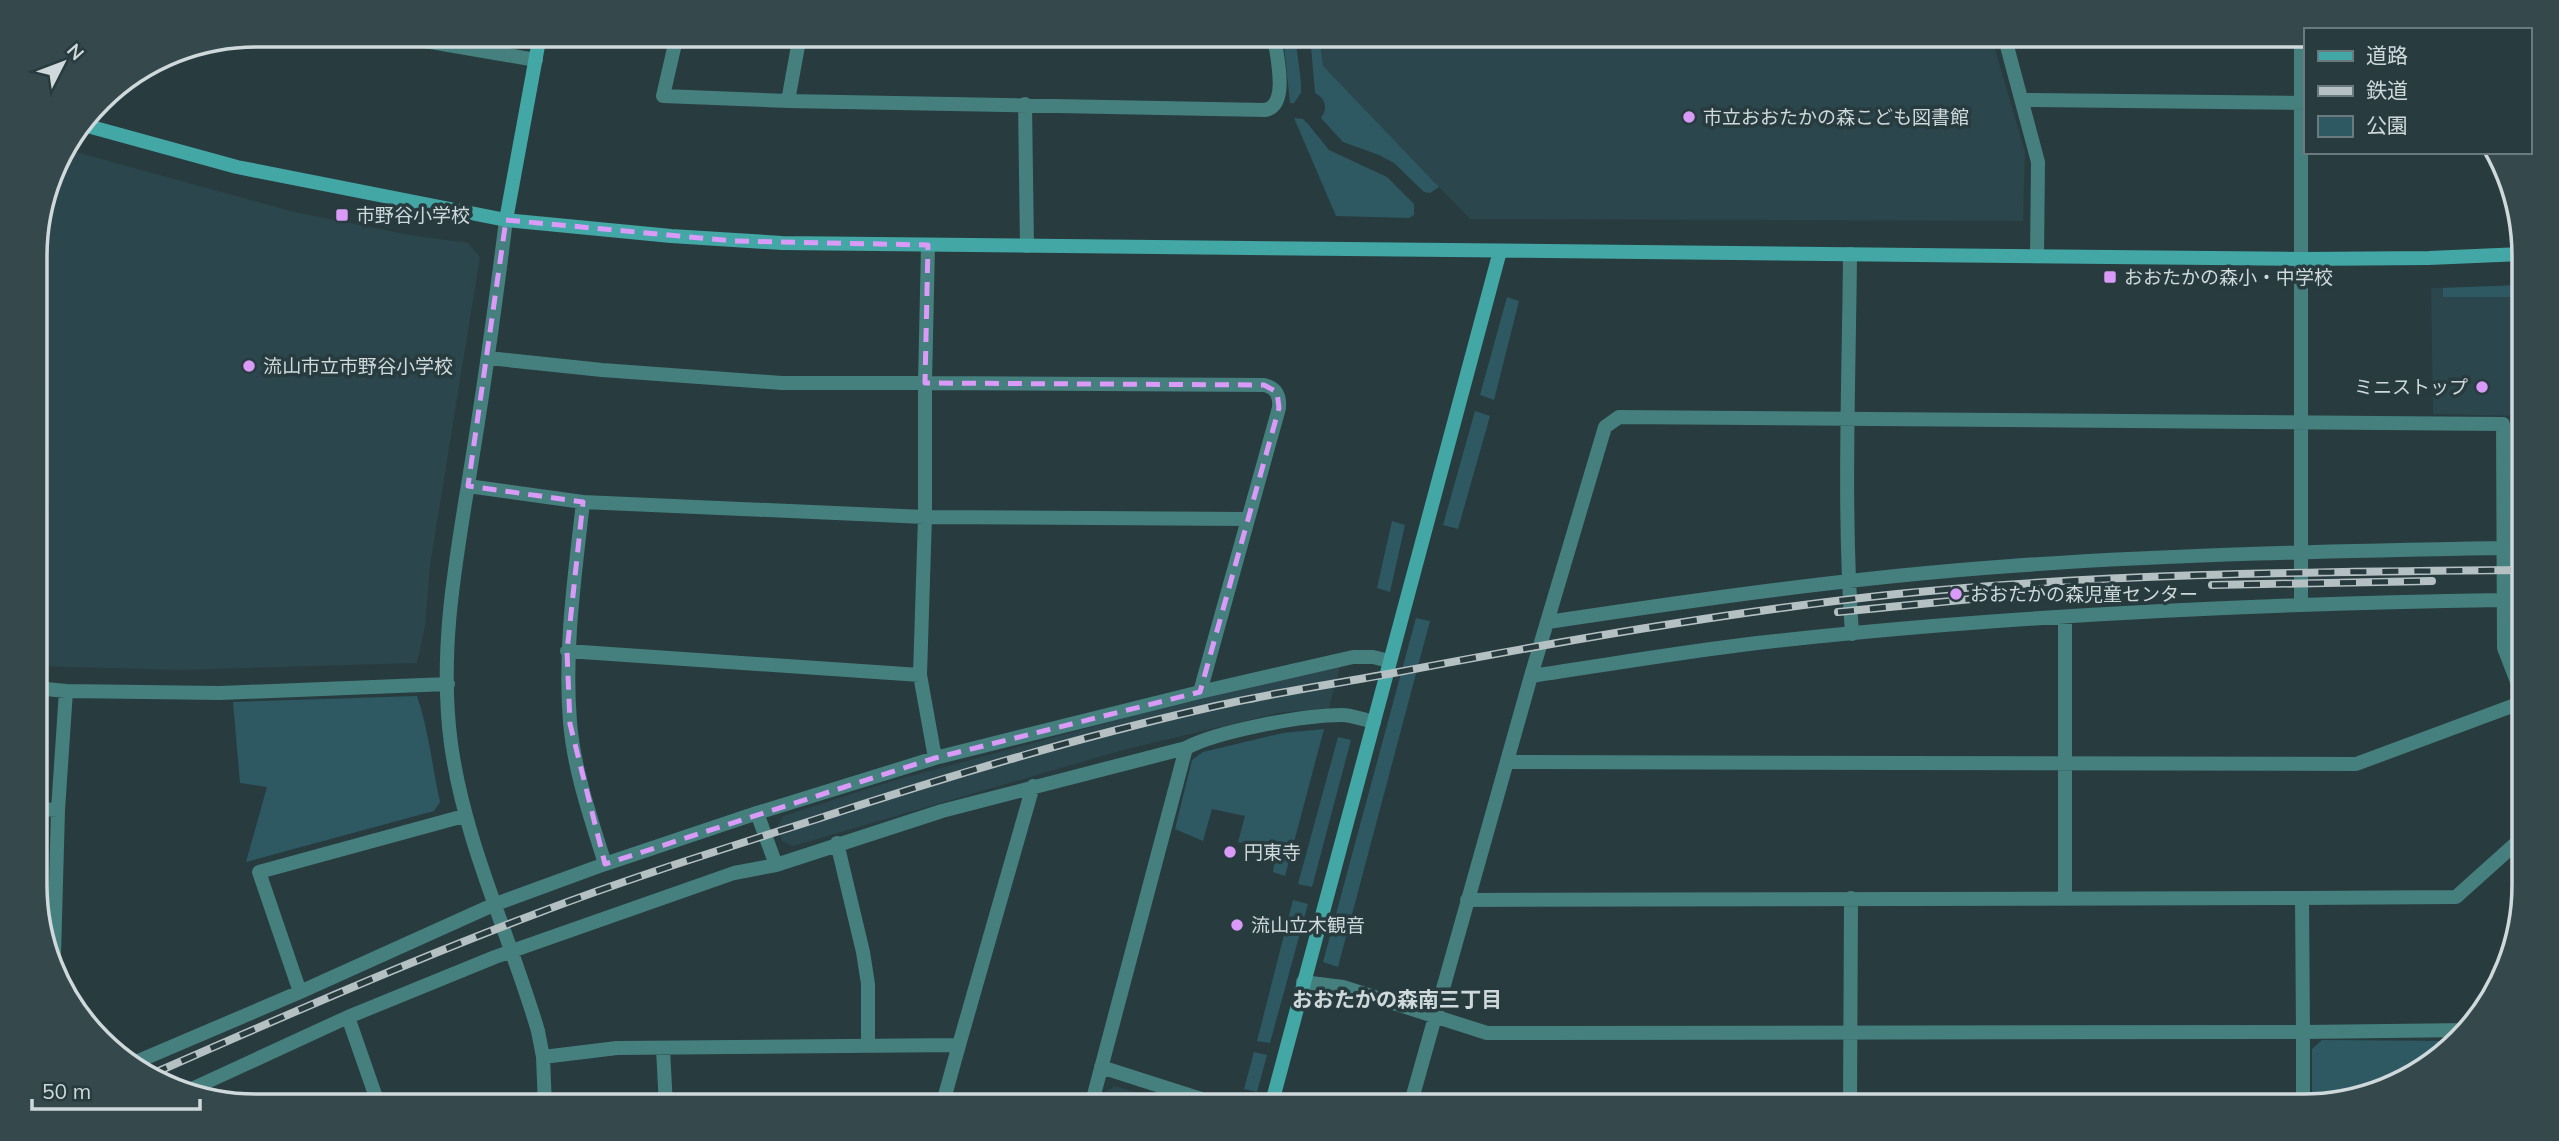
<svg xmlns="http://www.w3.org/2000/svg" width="2559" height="1141" viewBox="0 0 2559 1141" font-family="Mulish,'Noto Sans JP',sans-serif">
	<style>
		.built { fill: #2b464c }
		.green { fill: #2e5962 }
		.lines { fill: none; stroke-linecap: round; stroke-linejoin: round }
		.street { stroke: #457f7e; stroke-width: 14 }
		.secondary { stroke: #43a7a5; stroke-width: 14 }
		.rail-casing { stroke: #b5c0c3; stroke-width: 8 }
		.rail { stroke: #283b3f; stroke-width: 5; stroke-dasharray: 16; stroke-linecap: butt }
		.marked { fill: none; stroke: #d99af8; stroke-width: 5; stroke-dasharray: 14 9; stroke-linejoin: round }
		.poi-dot { fill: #d99af8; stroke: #283b3f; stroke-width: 2.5 }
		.labels { text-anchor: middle; stroke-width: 7; stroke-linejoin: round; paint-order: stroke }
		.poi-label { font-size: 19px; fill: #cfd9dc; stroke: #283b3f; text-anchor: start }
		.neighbourhood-label { font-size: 21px; font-weight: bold; fill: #cfd9dc; stroke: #283b3f }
		.rim { fill: none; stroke: #cfd9dc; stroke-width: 3.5 }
	</style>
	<rect width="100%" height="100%" fill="#283b3f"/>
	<path class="built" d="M1319,35H1991L2025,152L2023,221L1470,219L1322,66Z
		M65,149L294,212L410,235L468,243L480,257L430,565L425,627L417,663L182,670L36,666V242L58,158Z
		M2522,285L2523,416L2433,414L2431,288Z
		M1340,666L1329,708L1278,713L1123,750L793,846L782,841L777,827L783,816L889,782L1136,715Z
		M1115,1086L1184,1106H1101L1104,1092Z"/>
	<path class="green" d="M1283,35H1295L1301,82V93L1294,103H1290Z
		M1310,35H1319L1323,66L1439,187L1430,193L1424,192L1394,163L1379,155L1343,142L1321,118C1328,108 1326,99 1315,93Z
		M1294,118L1303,119L1308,124L1329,150L1387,177L1414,204V215L1409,218L1336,216Z
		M2522,285V297H2443V288Z
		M1507,297L1519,301L1494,400L1480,395Z
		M1475,411L1490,416L1458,529L1443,525Z
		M2513,416H2523V563H2515Z
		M1392,521L1405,525L1390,592L1377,588Z
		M1416,618L1430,621L1338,967L1323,962Z
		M417,696C429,731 432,766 440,802L434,811L246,862L267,787L240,783L233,702Z
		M1324,729L1285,876L1273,872L1275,859L1260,856L1261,848L1238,842L1245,816L1212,809L1203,841L1175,829L1192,760L1203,752L1283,733Z
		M1338,737L1351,740L1312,887L1298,884Z
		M1293,900L1308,904L1270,1043L1257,1041Z
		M2322,1040L2457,1041L2426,1068L2312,1106V1049Z
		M1254,1052L1267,1055L1257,1092L1244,1089Z"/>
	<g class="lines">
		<path class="street" d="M390,35L536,60
			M677,35L663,96L788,101L1265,110C1290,106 1276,54 1274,35
			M2004,35L2038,162L2037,256
			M2301,35V603
			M2023,100L2305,103
			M788,101L800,35
			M1025,104L1027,246
			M506,220C496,300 485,380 472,460C457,555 438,647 451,744C465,845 510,935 538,1031L543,1057L545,1106
			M1850,254C1849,381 1843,507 1852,634
			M488,358L602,370L782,383H925V517L920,675L935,758
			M468,486L583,502C575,575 564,648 570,722C574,771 591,818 605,864L757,813L935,758L1200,692L1279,408C1280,396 1277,388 1264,385L925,383L928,245
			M583,502L925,517L1247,519
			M1548,622C1701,599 1855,577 2011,566C2175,554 2339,551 2503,548
			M567,651L920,675
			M1531,676C1606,665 1681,652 1757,643C2005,615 2253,604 2502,600
			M36,688L66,691L220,693L448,684
			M1200,692L1353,657H1373L1389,661
			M1186,748C1218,731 1304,715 1342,715C1352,715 1364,720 1374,722
			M1507,762L2356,764L2523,702
			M37,809L58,810
			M757,813L776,865
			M837,843L863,952L868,984V1046
			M2065,897V617
			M1467,900L2302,898
			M54,955L58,810L66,691
			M1303,982L1343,987L1487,1033L2303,1032V1106
			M300,992L259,872L464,816
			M348,1017L495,957L734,873L776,865L942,811L1186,748L1091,1106
			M2469,1030L2303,1032L2302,898L2456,897L2524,836
			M663,1049L666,1106
			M543,1057L617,1048L959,1045L1033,786
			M136,1062L300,992L493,905L605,864
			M1101,1067L1223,1106
			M185,1092L348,1017L379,1106
			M942,1106L959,1045
			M1410,1106L1531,676L1605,427L1619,417L2503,424L2504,648L2523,697
			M1850,1106L1851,898"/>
		<path class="secondary" d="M84,125L237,167L506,220L671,236L782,243L2300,259L2429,258L2522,254
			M506,220L540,35
			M1271,1106L1500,251"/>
		<defs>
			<path id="rail" d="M2212,585L2432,581
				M1838,612L2013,595
				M152,1074C280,1018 407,962 538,913C629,878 723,849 817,819C945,777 1075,738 1207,708C1266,694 1328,685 1388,674C1556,642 1726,612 1897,594C2105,573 2314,572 2523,570"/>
		</defs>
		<use href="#rail" class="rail-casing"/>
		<use href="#rail" class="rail"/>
	</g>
	<path class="marked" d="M506,220L733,241L928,245L925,383L1264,385L1277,392L1279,408L1200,692L935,758L605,864L570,724L567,651L583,502L468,486Z"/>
	<g class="poi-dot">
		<circle cx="1689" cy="117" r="7"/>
		<rect x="335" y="208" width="14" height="14" rx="3.5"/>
		<rect x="2103" y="270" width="14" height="14" rx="3.5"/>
		<circle cx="249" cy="366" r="7"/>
		<circle cx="2482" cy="387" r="7"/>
		<circle cx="1956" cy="594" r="7"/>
		<circle cx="1230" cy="852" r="7"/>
		<circle cx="1237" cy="925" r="7"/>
	</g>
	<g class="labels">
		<g class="poi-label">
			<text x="1703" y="124">市立おおたかの森こども図書館</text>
			<text x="356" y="222">市野谷小学校</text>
			<text x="2124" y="284">おおたかの森小・中学校</text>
			<text x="263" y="373">流山市立市野谷小学校</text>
			<text x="2468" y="394" text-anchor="end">ミニストップ</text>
			<text x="1970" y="601">おおたかの森児童センター</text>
			<text x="1244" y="859">円東寺</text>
			<text x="1251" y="932">流山立木観音</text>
		</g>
		<g class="neighbourhood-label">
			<text x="1397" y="1007">おおたかの森南三丁目</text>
		</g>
	</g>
	<path d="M0 0H2559V1141H0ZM256 47H2303A209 209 0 0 1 2512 256V885A209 209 0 0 1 2303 1094H256A209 209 0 0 1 47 885V256A209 209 0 0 1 256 47Z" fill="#35484c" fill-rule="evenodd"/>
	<path class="rim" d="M256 47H2303A209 209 0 0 1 2512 256V885A209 209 0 0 1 2303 1094H256A209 209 0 0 1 47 885V256A209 209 0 0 1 256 47Z"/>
	<rect x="2304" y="28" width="228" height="126" fill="#283b3f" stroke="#6b7a7e" stroke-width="2"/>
	<rect x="2318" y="51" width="35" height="10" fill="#43a7a5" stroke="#6b7a7e" stroke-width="2"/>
	<text x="2366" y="63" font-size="21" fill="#cfd9dc">道路</text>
	<rect x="2318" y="86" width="35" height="10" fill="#b5c0c3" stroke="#6b7a7e" stroke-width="2"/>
	<text x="2366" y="98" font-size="21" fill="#cfd9dc">鉄道</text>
	<rect x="2318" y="116" width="35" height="21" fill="#2e5962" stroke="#6b7a7e" stroke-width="2"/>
	<text x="2366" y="133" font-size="21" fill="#cfd9dc">公園</text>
	<g transform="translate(63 63) rotate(48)" stroke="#283b3f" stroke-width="5" paint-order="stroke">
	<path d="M0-5L12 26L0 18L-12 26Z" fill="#cfd9dc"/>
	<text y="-10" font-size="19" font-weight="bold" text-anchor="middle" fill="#cfd9dc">N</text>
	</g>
	<path d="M32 1099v10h168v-10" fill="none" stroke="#cfd9dc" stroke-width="3.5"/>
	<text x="42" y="1099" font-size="21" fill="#cfd9dc" stroke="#283b3f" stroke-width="5" paint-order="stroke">50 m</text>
</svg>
